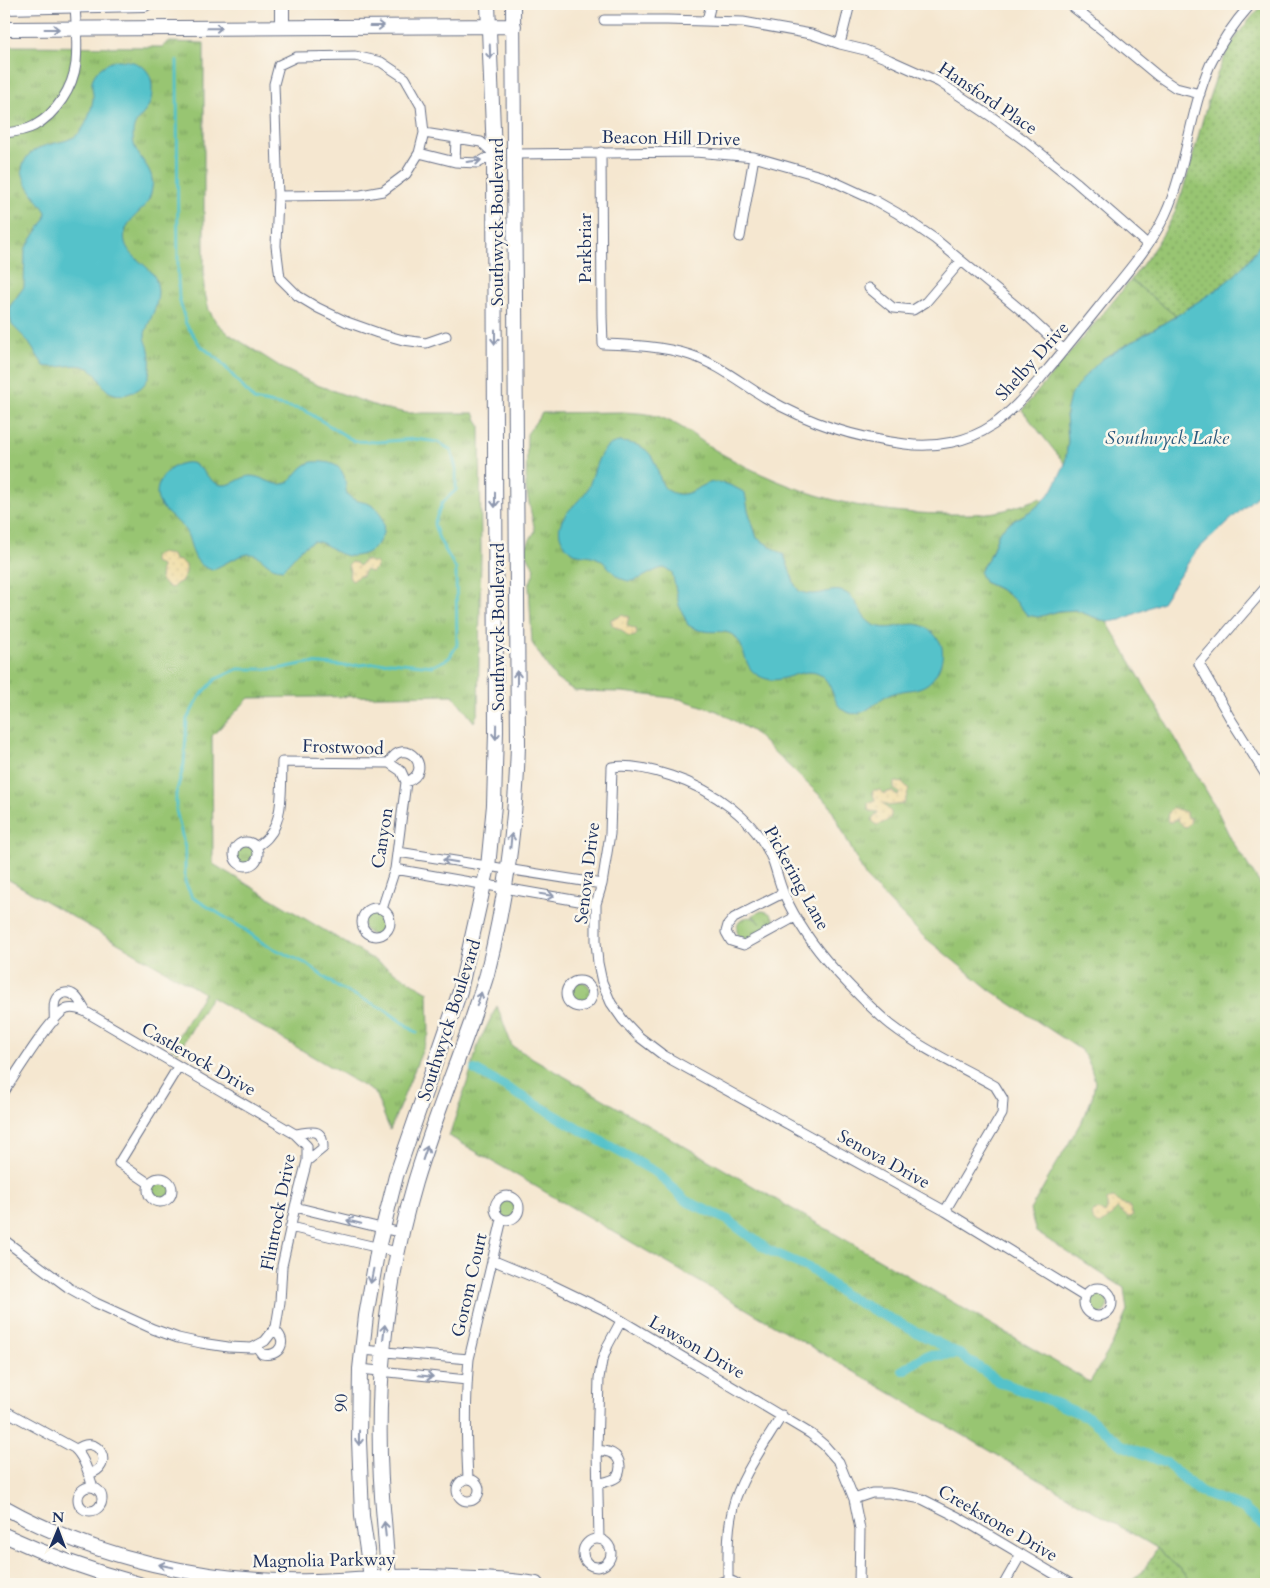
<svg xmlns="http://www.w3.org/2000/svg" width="1270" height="1588" viewBox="0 0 1270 1588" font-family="Cardo,serif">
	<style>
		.grass { fill: url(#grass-tufts); stroke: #5a7a68 }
		.sand { fill: url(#sand-dots); stroke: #84847e }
		.park { fill: url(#park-dots); stroke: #5a7a68 }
		.water { fill: #54c2ca; stroke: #387894 }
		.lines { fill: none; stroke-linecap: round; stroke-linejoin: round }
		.stream { stroke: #54c2ca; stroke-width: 3 }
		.canal { stroke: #54c2ca; stroke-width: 10 }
		.street-casing { stroke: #676f86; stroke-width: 11 }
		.secondary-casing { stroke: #676f86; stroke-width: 16 }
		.street { stroke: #fff; stroke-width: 9 }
		.secondary { stroke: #fff; stroke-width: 14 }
		.oneway { stroke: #8d97ae }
		.labels { text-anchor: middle; stroke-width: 5; stroke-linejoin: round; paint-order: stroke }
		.street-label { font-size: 18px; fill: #1b2f5e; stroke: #fbf7ec }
		.water-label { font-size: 19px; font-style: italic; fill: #2c5b7e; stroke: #fbf7ec }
	</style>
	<defs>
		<pattern id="grass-tufts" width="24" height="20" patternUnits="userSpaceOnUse" patternTransform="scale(1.25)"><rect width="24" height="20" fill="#98c572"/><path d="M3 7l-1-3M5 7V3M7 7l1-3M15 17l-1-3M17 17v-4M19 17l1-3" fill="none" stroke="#7ba061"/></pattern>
		<pattern id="sand-dots" width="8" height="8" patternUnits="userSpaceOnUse" patternTransform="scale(1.25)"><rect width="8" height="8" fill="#eeda9e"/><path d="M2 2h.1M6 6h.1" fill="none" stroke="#ccbb8a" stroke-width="1.8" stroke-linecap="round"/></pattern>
		<pattern id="park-dots" width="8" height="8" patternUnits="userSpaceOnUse" patternTransform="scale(1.25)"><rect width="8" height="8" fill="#98c572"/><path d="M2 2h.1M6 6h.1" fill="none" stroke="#7ba061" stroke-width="1.8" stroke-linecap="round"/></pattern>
	</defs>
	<rect width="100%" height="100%" fill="#fbf7ec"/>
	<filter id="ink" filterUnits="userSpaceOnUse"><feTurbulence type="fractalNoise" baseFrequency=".02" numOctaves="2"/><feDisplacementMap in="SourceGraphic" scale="10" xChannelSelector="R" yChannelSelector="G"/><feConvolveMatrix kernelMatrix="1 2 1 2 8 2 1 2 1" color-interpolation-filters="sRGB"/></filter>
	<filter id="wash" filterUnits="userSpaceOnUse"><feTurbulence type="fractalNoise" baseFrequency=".0096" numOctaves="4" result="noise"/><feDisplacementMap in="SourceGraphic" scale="20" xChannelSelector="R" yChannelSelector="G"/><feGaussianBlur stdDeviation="1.12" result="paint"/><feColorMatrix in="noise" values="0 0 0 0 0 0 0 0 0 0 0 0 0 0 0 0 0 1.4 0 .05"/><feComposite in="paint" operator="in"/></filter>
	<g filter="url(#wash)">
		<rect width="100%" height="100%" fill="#f5e7d0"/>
		<path class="grass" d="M168,42L204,43V289L209,310L216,322L229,334L284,369L317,385L382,408L407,413H474L480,426L481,554L478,712L474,722L453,695L249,698L212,736L213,864L428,992L429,1034L390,1130L375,1093L211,997L178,1052L171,1048L204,993L4,877V46L162,47Z
			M1131,280L1176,316L1102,359L1066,413L1068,441L1065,464L1022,410Z
			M622,412C638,413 653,413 667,420C685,427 704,444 722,454C794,494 861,513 944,514C961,514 988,515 1005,510C1017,507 1029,502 1041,498L1043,501L1034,509L1008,524L999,532L991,554L983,566L984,582C1005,591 1013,596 1027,615C1044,618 1056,609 1073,610C1084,611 1097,619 1107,622L1214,804L1231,839L1266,893V1584H1192L1187,1576L1157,1548L449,1136L468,1080L479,1042L497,1006L512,1046L1090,1382L1112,1345L1127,1311L1124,1288L1036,1232L1030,1210L1085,1115L1092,1098L1095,1082L1090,1065L1081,1050L990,990L923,936L866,878L829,804L752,731L717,711L680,699L622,692L575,691L556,679L532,643L529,586L535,569C523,549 523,551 535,531L526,489L527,434L542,413Z
			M234 857a12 12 0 1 1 24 0a12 12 0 1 1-24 0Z
			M363 923a12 12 0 1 1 24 0a12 12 0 1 1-24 0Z
			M761,911C770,911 776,917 774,927L762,934L761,929V933L744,941C726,928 746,906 761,924L756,918L752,916Z
			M567 993a12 12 0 1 1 24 0a12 12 0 1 1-24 0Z
			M150 1191a12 12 0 1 1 24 0a12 12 0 1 1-24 0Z
			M496 1212a12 12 0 1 1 24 0a12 12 0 1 1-24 0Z
			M1084 1303a12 12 0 1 1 24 0a12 12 0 1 1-24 0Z"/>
		<path class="sand" d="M160,553L172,555L174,560L180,561L186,565V573L182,581L176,584L172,588L166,586L160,579L161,566L154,562V557Z
			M364,560L376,563L377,567L371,572L365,570L362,576H358L353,581L350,579L349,575L350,571L348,565L351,562L356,563L359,566Z
			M622,614L629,617L627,624L628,626L636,629L637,634L635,636L629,637C626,635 625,633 623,631C618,627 610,628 611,619L619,617Z
			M897,782L903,783L909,789L904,804L888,806L884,803V805L891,812C893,819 883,824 876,825L872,820L878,812L870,811L868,809V803L875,800L872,792L874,790H880L884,794L887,792L892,791L896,795H898L900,793L894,789V783Z
			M1173,808L1186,812V816L1191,819L1190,823L1186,827L1183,826L1177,819L1172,822H1168C1166,817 1168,811 1173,808Z
			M1112,1198L1116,1199L1121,1204L1129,1206L1133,1215L1131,1217H1128L1117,1209C1109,1217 1098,1236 1091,1215L1093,1212L1098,1210L1105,1213L1107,1209V1201Z"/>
		<path class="park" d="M1264,4H1266V236C1257,249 1248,262 1237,273C1219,290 1196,303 1176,316L1131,280C1148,257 1165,235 1176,209C1196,159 1202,104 1225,56C1235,36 1249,19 1264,4Z
			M1157,1548L1187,1576L1192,1584H1128L1143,1571Z"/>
		<path class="water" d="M117,60C135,60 151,66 152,86C152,92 152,99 149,105C143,118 132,120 133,137C133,157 156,167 152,188C149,211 129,215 125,232C120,255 148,262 155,278C162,295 155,309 148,325C147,328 145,332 145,335C145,340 148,345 149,350C152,368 151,387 130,393C123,396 114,395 108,391C100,384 98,373 89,368C74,361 59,370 44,366L27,340L12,325L10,317V306L24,287L25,249L45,219L46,212C39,200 18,179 23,165C32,138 67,148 80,132C87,124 91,111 93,100C94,94 91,87 92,81C95,69 107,63 117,60Z
			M1266,236V493L1259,494L1196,551L1162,602L1121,620L1107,622L1075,610L1059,611L1038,617L1027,615C1013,596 1005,591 984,582L980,573L983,566L991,554L999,532L1008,524L1034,509L1043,501L1053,489L1065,464L1068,441L1066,413L1070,396L1084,377L1102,359L1176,316L1216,290L1236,274L1251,257Z
			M619,442C645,444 652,451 659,475C661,482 663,488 669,491C688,502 700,482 716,482C725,482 737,488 745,493L748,510L757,538L784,555L795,585L799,591C803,593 808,594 813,594C824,594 835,587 846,593C859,599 859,620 876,626C899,634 917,610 938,639C946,649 942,664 936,674C930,685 920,689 908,690C900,691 893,693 886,696C875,702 864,717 850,713C832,709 835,686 822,676C805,664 784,684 767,679C740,672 749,649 734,636C726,629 715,633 705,631C699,631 693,628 688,625L679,605L672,572L664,568C653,569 639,582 629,581C614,579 610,565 599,559C583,550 572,562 561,538C553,518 578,505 587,490C596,473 596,445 619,442Z
			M312,462C327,461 342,463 345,480C346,485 345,491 348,495C354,502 362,501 369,504C381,509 385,521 383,533C381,540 376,547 370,551C364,555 351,558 344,555C332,552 328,542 313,541L301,549L283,569C266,569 265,557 252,554C243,552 221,566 212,570C186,562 196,541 181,525C174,518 165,513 160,504C149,486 171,460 191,463C203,466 208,483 222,485C233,486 240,477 250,476C262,476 272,486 283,484C294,483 297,466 312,462Z"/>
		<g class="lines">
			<path class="stream" d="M177,61L178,278L179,298L186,324L200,345L220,361L254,400L304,410L354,441L377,442L416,439L438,442L451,450L456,469V490L442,503L434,524L439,539L456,569L457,645L449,658L433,666L390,662L348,666L307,663L277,669H238L216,679L200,696L187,719L184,764L176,794V810L185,848V882L192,897L244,929L264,944L305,963L339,988L384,1009L417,1033"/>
			<path class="canal" d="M475,1070L657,1173L686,1201L728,1220L768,1250L811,1269L844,1295L959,1354L1000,1382L1043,1398L1088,1417L1122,1445L1166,1463L1200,1492L1243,1508L1266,1528
				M903,1370L925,1356L958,1354"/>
		</g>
	</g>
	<g filter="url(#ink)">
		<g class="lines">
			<defs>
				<path id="street" d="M1069,4L1111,37L1158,76L1176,88L1200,94
					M604,20H667L743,22L811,34L840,44L865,50L890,60L939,82L992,117L1024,140L1076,182L1147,244
					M707,20L711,4
					M840,44L850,4
					M4,133C14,132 25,131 34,126C56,114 73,88 76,63C78,44 76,24 75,5
					M601,152L602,316L603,344C633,345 662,346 690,355C718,364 741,383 766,398C809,423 856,438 905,444C935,448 968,442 993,425C1011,412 1025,396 1039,380C1059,356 1078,333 1098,308C1121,279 1149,249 1165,215C1187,167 1189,113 1210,65C1220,43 1235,22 1251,4
					M419,153L455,162L478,163L494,154L481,142L424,133
					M515,154L695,152L754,157L824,177L874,200L897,213L935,239L1022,311L1064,350
					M455,162L456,139
					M278,196L361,195L383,191L406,174L419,153L424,133L421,106L405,78L381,62L355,56L296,57L279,65L274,84L278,196L276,246L280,278L298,296L318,308L347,322L378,333L403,340L426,343L446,336
					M740,237L754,157
					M869,288L893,308L913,310L926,302L961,261
					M1266,587L1199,664L1230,718L1266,775
					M389,763C404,733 437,771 406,782
					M234 854a12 12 0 1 1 24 0a12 12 0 1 1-24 0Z
					M256,847C260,844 265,841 268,837C284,820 281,784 282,762L389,763L401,771L406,782L395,869L382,909
					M398,852L602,884
					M395,869L596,904
					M783,893L734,918L728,925L726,932L731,941L744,945L795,917
					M362 922a14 14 0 1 1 28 0a14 14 0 1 1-28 0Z
					M566 994a13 13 0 1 1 26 0a13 13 0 1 1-26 0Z
					M54,1021C55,1015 53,1007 55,1001C58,993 68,990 75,996C79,999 83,1007 86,1012
					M4,1092C14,1077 53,1013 67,1009C73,1007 81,1010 86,1012L295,1134L307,1146V1161L295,1207L282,1266L280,1302L276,1327L265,1341L252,1348L228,1347L201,1343L178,1338L153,1329L96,1303L69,1288L4,1240
					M295,1134C311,1132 323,1126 323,1148L307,1161
					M148 1190a12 12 0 1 1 24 0a12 12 0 1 1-24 0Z
					M150,1184L119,1163L178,1067
					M495 1208a12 12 0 1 1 24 0a12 12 0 1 1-24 0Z
					M295,1207L402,1233
					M945,1211L1002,1114L1003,1099L995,1086C961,1067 922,1049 891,1025C870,1008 852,988 834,969C814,947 796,921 784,894C779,883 777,872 773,861C756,819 713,790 671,776C653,770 631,764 612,767L610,834L602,884L596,904V942L598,963L602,982L611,1003L623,1020L638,1036L663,1055L945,1211L1085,1297
					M290,1227L397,1252
					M492,1260L548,1283L604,1310L811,1434L824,1445L839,1462L854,1499L860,1529L859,1584
					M1084 1302a14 14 0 1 1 28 0a14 14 0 1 1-28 0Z
					M256,1346L262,1354C280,1358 289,1340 274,1330
					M362,1350L469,1359
					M360,1369L467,1380
					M4,1410L74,1448C85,1458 88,1473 93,1487
					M76,1450C98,1431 117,1468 88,1474
					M597,1450C608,1451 619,1453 620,1466C620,1470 619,1474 617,1477C612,1481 604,1482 598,1484
					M457 1490a11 11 0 1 1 22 0a11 11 0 1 1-22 0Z
					M468,1479C466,1439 465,1399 469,1359L502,1219
					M78 1499a12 12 0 1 1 24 0a12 12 0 1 1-24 0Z
					M854,1499L872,1493H889L922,1499L958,1517L1071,1584
					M583 1553a14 14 0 1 1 28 0a14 14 0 1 1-28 0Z
					M599,1539L597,1450L599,1378L602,1361L608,1345L621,1321
					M728,1580C728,1556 727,1531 733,1507C741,1476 765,1444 782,1415
					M718,1584C724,1580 730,1579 737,1584
					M1004,1584L1021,1554"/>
				<path id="secondary" d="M4,7L145,4
					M282,27V4
					M4,29L514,26
					M4,1507C95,1558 209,1584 313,1581C338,1581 364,1578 389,1577C419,1576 450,1578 480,1579C499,1580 517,1581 536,1584
					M4,1535C49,1556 91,1571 139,1584
					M372,1584L362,1516L359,1440L360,1369L366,1316L378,1248L396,1176L460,991L484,884L488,867L494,805L496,731L494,154L488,4
					M391,1584C386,1564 386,1541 384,1520C373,1406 383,1292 415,1182C431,1129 452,1076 471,1023C476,1007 482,991 487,974C506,899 516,821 518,744L513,4"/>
			</defs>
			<use href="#street" class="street-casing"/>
			<use href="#secondary" class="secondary-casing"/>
			<use href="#street" class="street"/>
			<use href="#secondary" class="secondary"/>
		</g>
		<defs><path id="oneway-shaft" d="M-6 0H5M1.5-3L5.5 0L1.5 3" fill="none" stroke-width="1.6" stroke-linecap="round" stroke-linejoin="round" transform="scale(1.25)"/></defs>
		<g class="oneway">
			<use href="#oneway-shaft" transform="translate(377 26)"/>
			<use href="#oneway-shaft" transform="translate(215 28) rotate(-1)"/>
			<use href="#oneway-shaft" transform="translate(52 29)"/>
			<use href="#oneway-shaft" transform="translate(490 52) rotate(88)"/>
			<use href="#oneway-shaft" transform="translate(474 161) rotate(-7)"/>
			<use href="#oneway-shaft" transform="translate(495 337) rotate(90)"/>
			<use href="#oneway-shaft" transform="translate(495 500) rotate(90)"/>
			<use href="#oneway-shaft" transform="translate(517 678) rotate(-90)"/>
			<use href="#oneway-shaft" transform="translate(496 732) rotate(91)"/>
			<use href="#oneway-shaft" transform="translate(511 841) rotate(-85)"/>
			<use href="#oneway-shaft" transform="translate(450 861) rotate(-171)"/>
			<use href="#oneway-shaft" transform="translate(547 895) rotate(10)"/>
			<use href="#oneway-shaft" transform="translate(479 999) rotate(-72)"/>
			<use href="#oneway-shaft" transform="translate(425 1153) rotate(-71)"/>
			<use href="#oneway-shaft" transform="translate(354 1222) rotate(-166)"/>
			<use href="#oneway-shaft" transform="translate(372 1276) rotate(101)"/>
			<use href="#oneway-shaft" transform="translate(384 1332) rotate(-83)"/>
			<use href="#oneway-shaft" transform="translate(426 1376) rotate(6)"/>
			<use href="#oneway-shaft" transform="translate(359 1438) rotate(90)"/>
			<use href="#oneway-shaft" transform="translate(385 1529) rotate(-96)"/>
			<use href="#oneway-shaft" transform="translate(166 1566) rotate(-168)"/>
		</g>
	</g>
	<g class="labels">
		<g class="street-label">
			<text transform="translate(988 98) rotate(34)" y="6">Hansford Place</text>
			<text transform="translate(671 138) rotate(1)" y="6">Beacon Hill Drive</text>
			<text transform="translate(497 222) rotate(-90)" y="6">Southwyck Boulevard</text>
			<text transform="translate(585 248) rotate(-90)" y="6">Parkbriar</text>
			<text transform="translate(1032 361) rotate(-48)" y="6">Shelby Drive</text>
			<text transform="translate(498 627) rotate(-90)" y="6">Southwyck Boulevard</text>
			<text transform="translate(343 747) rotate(2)" y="6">Frostwood</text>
			<text transform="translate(382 838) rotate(-81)" y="6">Canyon</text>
			<text transform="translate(587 873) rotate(-83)" y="6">Senova Drive</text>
			<text transform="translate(797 878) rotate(61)" y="6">Pickering Lane</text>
			<text transform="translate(449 1020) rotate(-72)" y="6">Southwyck Boulevard</text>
			<text transform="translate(199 1059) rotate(30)" y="6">Castlerock Drive</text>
			<text transform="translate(884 1159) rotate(29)" y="6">Senova Drive</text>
			<text transform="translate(278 1212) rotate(-79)" y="6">Flintrock Drive</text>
			<text transform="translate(469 1285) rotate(-77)" y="6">Gorom Court</text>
			<text transform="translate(697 1347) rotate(30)" y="6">Lawson Drive</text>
			<text transform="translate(341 1403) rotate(-89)" y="6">90</text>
			<text transform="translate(998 1523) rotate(30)" y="6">Creekstone Drive</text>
			<text transform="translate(324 1560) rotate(-1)" y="6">Magnolia Parkway</text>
		</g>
		<g class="water-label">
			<text x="1167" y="444">Southwyck Lake</text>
		</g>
	</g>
	<rect width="1270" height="1588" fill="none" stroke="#fbf7ec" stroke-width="20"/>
	<g transform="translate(58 1530) rotate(1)" stroke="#fbf7ec" stroke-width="4" paint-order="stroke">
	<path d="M0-4L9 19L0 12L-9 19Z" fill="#1b2f5e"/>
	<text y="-8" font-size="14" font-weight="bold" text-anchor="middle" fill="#1b2f5e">N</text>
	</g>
</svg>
